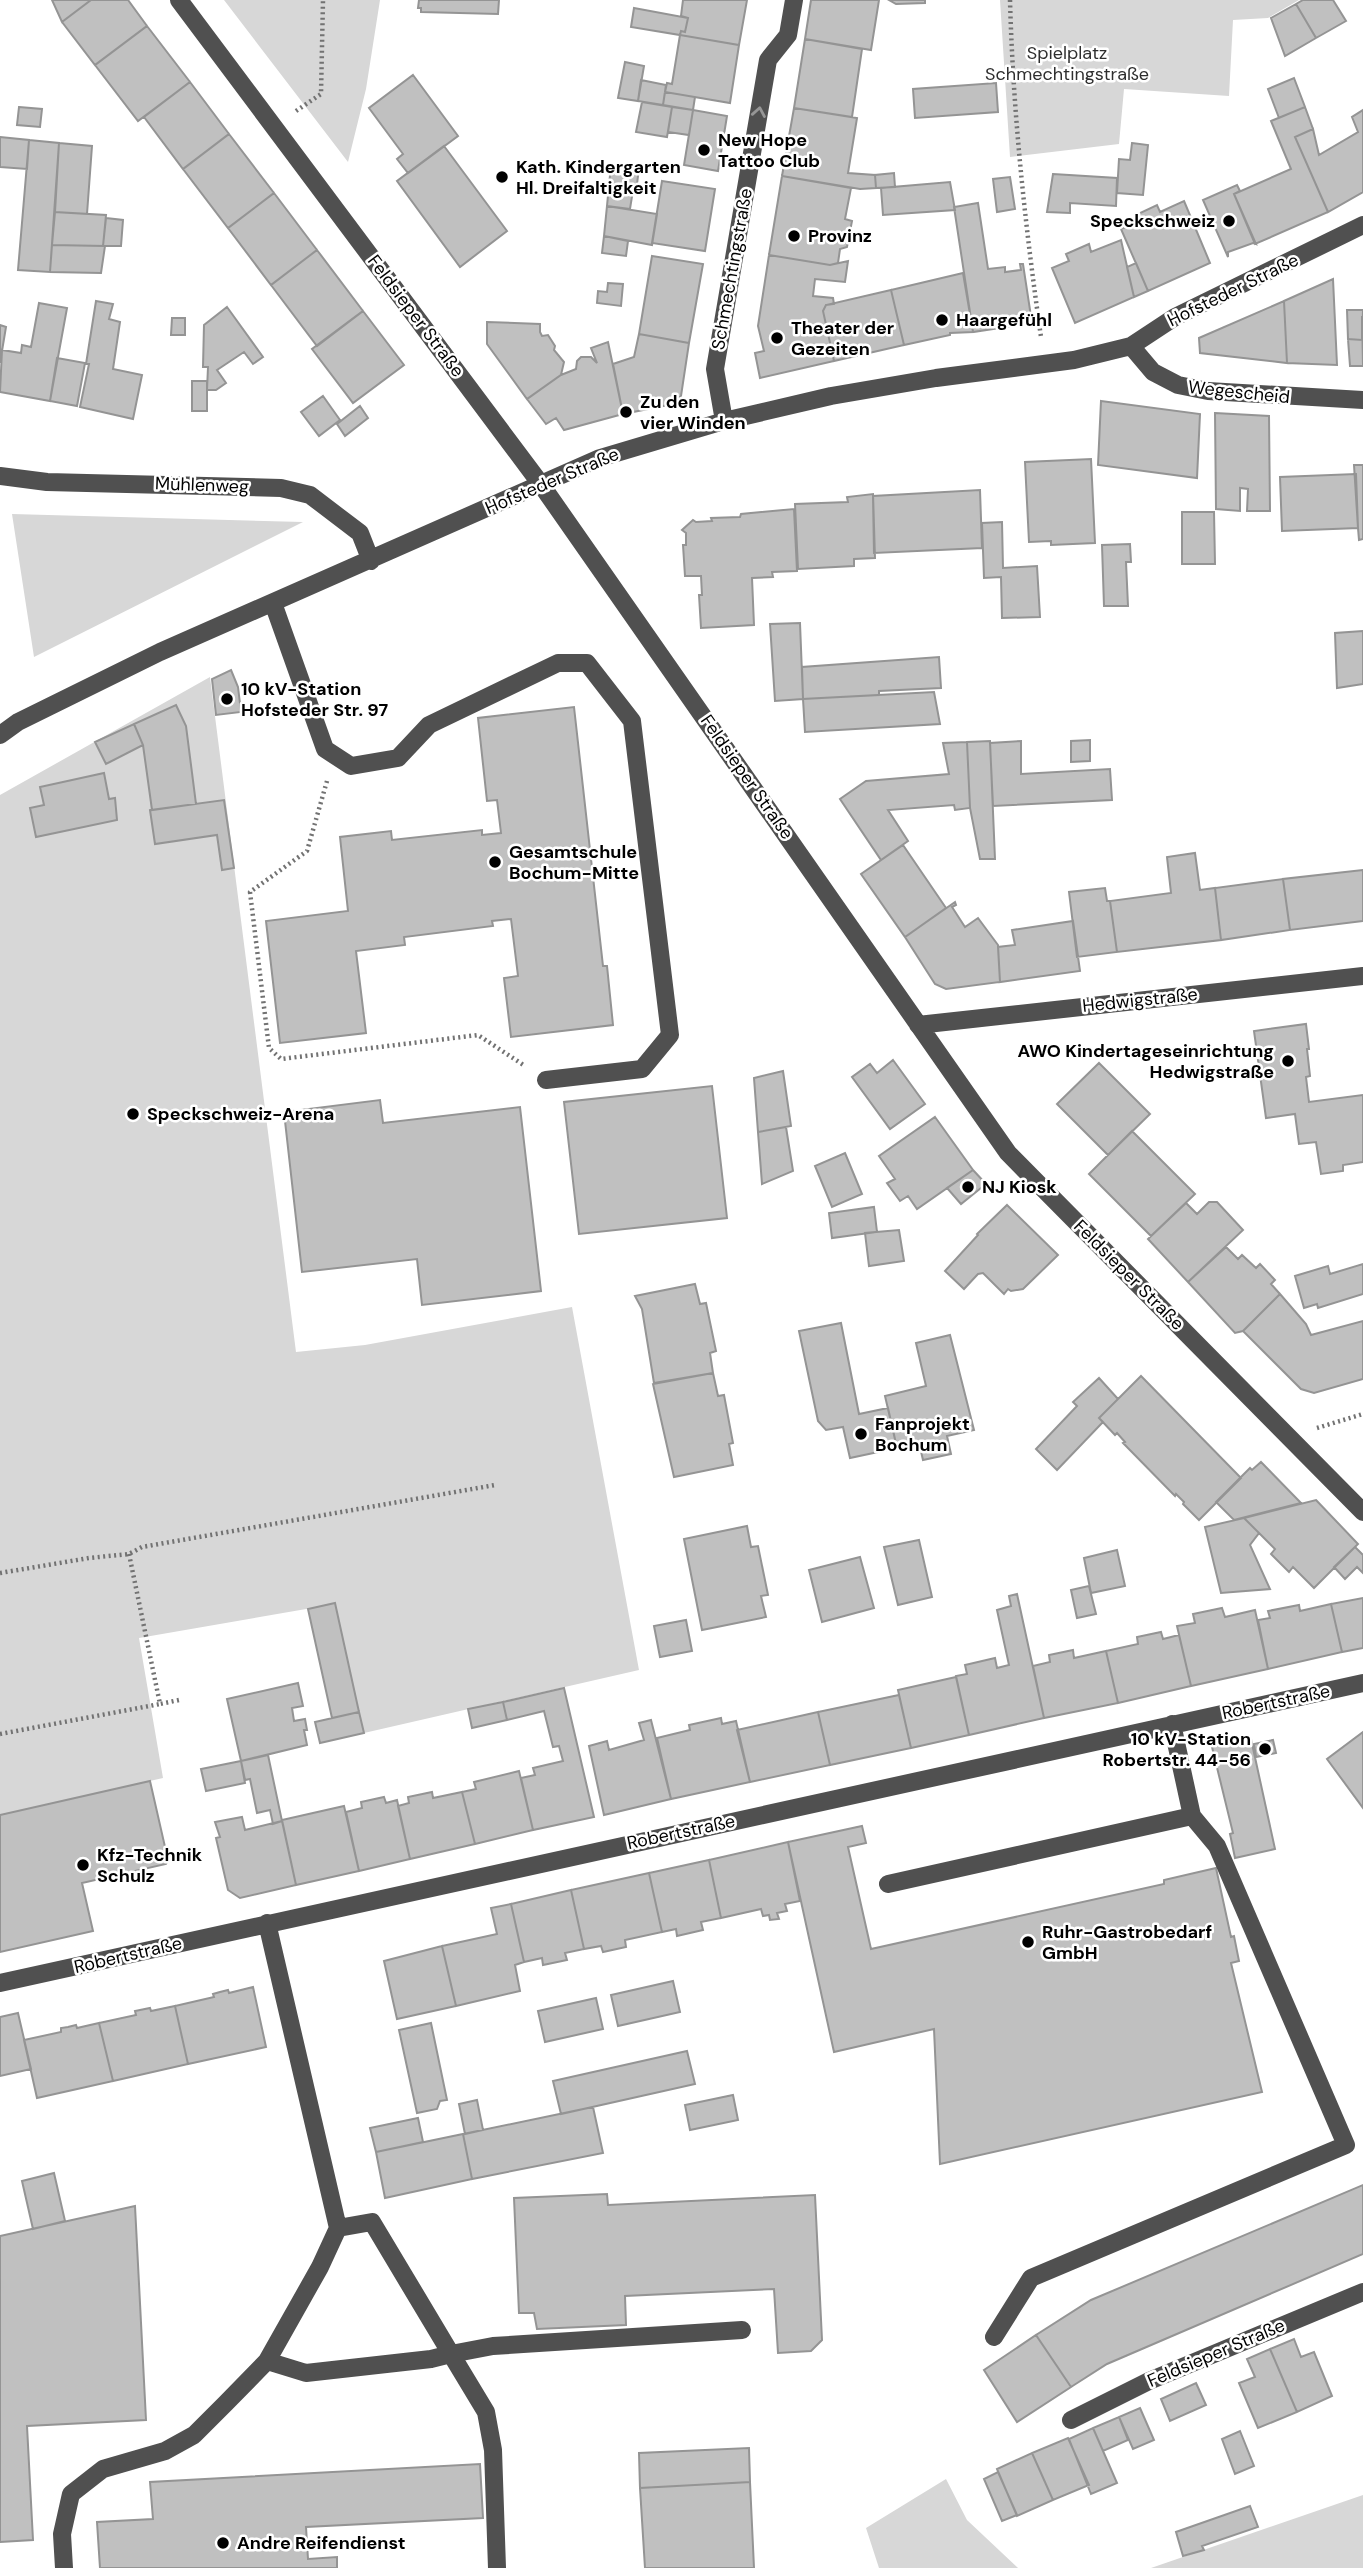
<svg xmlns="http://www.w3.org/2000/svg" width="1363" height="2568" viewBox="0 0 1363 2568" font-family="'DM Sans',sans-serif">
	<style>
		.green { fill: #d7d7d7 }
		.building { fill: #c0c0c0; stroke: #949494; stroke-width: 2 }
		.lines { fill: none; stroke-linecap: round; stroke-linejoin: round }
		.path { stroke: #727272; stroke-width: 4.5; stroke-dasharray: 2 3.5; stroke-linecap: butt }
		.minor { stroke: #505050; stroke-width: 18 }
		.oneway { stroke: #969696 }
		.poi-dot { fill: #000; stroke: #fff; stroke-width: 2.5 }
		.labels { text-anchor: middle; stroke-width: 5; stroke-linejoin: round; paint-order: stroke }
		.park-label { font-size: 18px; fill: #2e2e2e; stroke: #fff }
		.poi-label { font-size: 18px; font-weight: bold; fill: #000; stroke: #fff; text-anchor: start }
		.street-label { font-size: 18px; fill: #000; stroke: #fff }
	</style>
	<rect width="100%" height="100%" fill="#fff"/>
	<path class="green" d="M224,0H380L366,89L348,162Z
		M1000,0H1299L1268,18L1233,20L1229,96L1124,89L1119,144L1010,157Z
		M12,514L303,522L34,657Z
		M210,677L296,1352L365,1345L572,1307L639,1670L364,1733L335,1604L139,1638L163,1778L0,1815V795Z
		M946,2479L967,2520L1018,2568H879L866,2528Z
		M1363,2495V2568H1151Z"/>
	<path class="building" d="M52,0H91L62,22Z
		M91,0H128L147,26L95,65L62,22Z
		M419,0H499L498,14L421,12V8H418Z
		M683,0H747L739,45L680,35L681,31L685,32L688,18L681,16Z
		M811,0H879L871,50L805,39Z
		M889,0H925V3L896,4Z
		M1303,0H1333L1346,21L1316,38L1296,4Z
		M1296,4L1316,38L1285,56L1271,18Z
		M634,8L688,18L685,32L681,31L680,35L631,27Z
		M147,26L190,82L138,121L95,65Z
		M680,35L739,45L730,103L665,92L667,83L672,84Z
		M805,39L862,49L852,117L794,108Z
		M625,62L644,66L638,101L618,98Z
		M413,75L458,136L408,173L397,159L403,154L369,108Z
		M1294,78L1305,107L1279,118L1268,89Z
		M641,80L666,85L663,105L638,101Z
		M190,82L229,134L183,169L144,117Z
		M996,83L998,112L915,118L913,89Z
		M665,92L695,97L693,110L663,105Z
		M642,102L672,107L667,137L636,132Z
		M19,107L42,109L40,127L17,125Z
		M672,107L693,110L689,135L668,132Z
		M1305,107L1313,129L1295,137L1328,212L1255,244L1234,194L1291,169L1271,121Z
		M794,108L857,118L848,173L875,175L876,188L860,189L782,176Z
		M693,110L727,116L718,171L684,165Z
		M1363,110V192L1328,212L1295,137L1313,129L1319,155L1358,132L1352,117Z
		M229,134L274,193L228,228L183,169Z
		M0,137L29,140L27,169L0,167Z
		M29,140L59,143L50,272L18,270Z
		M59,143L92,146L87,214L55,212Z
		M1132,143L1148,145L1143,195L1117,193L1119,159L1130,160Z
		M444,146L507,231L460,267L397,181Z
		M611,165L639,168L637,184H634L630,209L607,206Z
		M894,173L895,187L876,188L875,175Z
		M1053,174L1117,178L1116,206L1070,203V213L1047,212Z
		M782,176L851,188L845,219L852,221L847,247L840,249L838,263L830,265L769,255Z
		M1010,177L1015,209L997,212L993,179Z
		M662,181L715,189L705,251L652,243Z
		M950,182L955,210L883,215L881,188Z
		M1237,185L1240,191L1234,194L1256,244L1253,243L1228,252V257L1203,200Z
		M274,193L317,250L271,285L228,228Z
		M1184,201L1210,263L1148,291L1121,229L1139,221L1136,215L1157,205L1160,212Z
		M978,203L988,269L1005,267V272L1021,270L1020,264H1023L1032,323L973,332L954,207Z
		M607,206L657,214L652,245L604,236Z
		M55,212L106,215L103,246L52,245Z
		M106,218L123,220L121,246H103Z
		M604,236L628,241L626,256L602,253Z
		M1121,240L1134,297L1075,323L1052,268L1069,261L1066,254L1089,244L1091,252Z
		M52,245L105,246L101,273L50,272Z
		M317,250L363,311L317,346L271,285Z
		M769,255L830,265L848,261L845,282L815,279L813,296L833,298L834,304L826,305L823,311L834,361L760,378L755,353L764,351L758,326Z
		M652,256L703,264L689,343L639,334Z
		M1136,263L1148,291L1134,297L1127,267Z
		M963,273L973,332L950,333V335L904,345L891,290Z
		M1333,279L1337,365L1287,363L1284,301Z
		M608,283L623,284L621,306L597,303L598,291L607,292Z
		M891,290L904,345L834,361L823,311L826,305Z
		M96,301L113,304L109,319L120,322L113,369L142,375L133,419L80,407L89,364H86Z
		M1284,301L1287,363L1200,353L1199,338Z
		M39,303L67,308L50,401L0,392L2,350L21,353L22,345L31,347Z
		M227,307L263,357L253,364L244,352L217,370L226,383L216,390H207L208,367H203L204,325Z
		M1347,310H1363L1362,340L1348,339Z
		M363,311L404,365L353,403L312,349Z
		M1362,316L1363,366H1350L1348,339L1362,340Z
		M172,318H185V335H171Z
		M487,322L540,324V332L542,336L548,335L555,346L554,350L564,362L561,375L527,399L487,344Z
		M0,325L6,327L0,363Z
		M639,334L689,343L681,396L673,404L623,414L613,364L634,357Z
		M608,342L623,414L564,430L556,418L546,424L527,399L561,375L576,369L577,361L581,357H591L597,363L591,348Z
		M57,358L85,363L77,406L50,401Z
		M192,381H207V411H192Z
		M323,396L340,420L319,436L301,412Z
		M1101,401L1200,414L1197,478L1098,465Z
		M360,406L368,418L345,436L337,424Z
		M1215,413L1269,416L1270,511H1247L1248,489L1240,488V511L1216,509Z
		M1091,459L1095,543L1051,545V541L1029,542L1025,462Z
		M1354,465H1363V539L1359,540L1358,528Z
		M1356,474L1358,528L1282,531L1280,477Z
		M980,490L982,548L874,553L873,496Z
		M873,494L875,558L854,559V566L798,569L795,504L848,502L847,497Z
		M794,509L797,571L772,572L773,577L752,578L754,625L701,628L699,595H702L701,576H685L683,545H686V533L682,530L693,520L696,522L712,521L711,518L740,517L741,514Z
		M1182,512H1214L1215,564H1182Z
		M1002,522L1003,568L1037,566L1040,617L1002,618L1001,577L984,578L982,523Z
		M1130,544L1131,562H1126L1128,606H1104L1102,545Z
		M800,623L803,699L775,701L770,624Z
		M1363,631V684L1337,688L1335,633Z
		M939,657L941,688L879,691V695L803,699L802,667Z
		M231,670L238,687L241,712L216,715L212,679Z
		M934,692L940,724L805,732L803,699Z
		M176,705L186,726L196,804L152,810L143,745L134,724Z
		M574,707L603,966H607L613,1025L511,1037L504,978L518,976L511,919L492,921L493,926L404,937L405,945L356,951L366,1033L280,1043L266,921L348,911L340,837L391,831L392,840L482,830V835L501,833L497,800L487,801L478,718Z
		M134,724L143,745L106,764L95,742Z
		M1090,740V761L1071,762V741Z
		M990,741L995,859H980L970,808L967,742Z
		M1021,741V774L1110,769L1112,800L993,806L990,743Z
		M967,742L970,808L955,810L954,805L888,810L908,841L881,860L840,799L866,781L949,774L943,743Z
		M104,773L109,799L115,798L117,820L36,837L30,808L44,805L40,787Z
		M224,800L234,868L222,870L217,835L155,844L150,810Z
		M903,845L946,908L905,937L861,874Z
		M1195,853L1200,890L1215,888L1221,940L1117,952L1110,901L1171,893L1167,857Z
		M1363,870V921L1290,930L1283,879Z
		M1283,879L1290,930L1221,940L1215,888Z
		M1105,888L1107,901H1110L1117,952L1077,957L1069,892Z
		M955,902L956,905L952,907L965,927L978,918L998,945L1000,982L946,989L935,984L905,937Z
		M1073,921L1080,971L1000,982L998,947L1015,945L1012,930Z
		M1306,1024L1309,1049H1307L1310,1076L1306,1077L1309,1102L1363,1095V1162L1343,1165V1171L1321,1174L1316,1142L1299,1144L1295,1114L1266,1118L1254,1031Z
		M893,1060L925,1104L890,1129L852,1077L870,1064L877,1073Z
		M1099,1063L1150,1114L1108,1155L1057,1104Z
		M783,1071L791,1126L758,1132L754,1078Z
		M712,1086L727,1218L579,1234L564,1102Z
		M380,1100L383,1123L520,1107L541,1291L422,1305L417,1259L302,1272L284,1112Z
		M935,1117L973,1170L917,1209L908,1196L900,1201L887,1183L895,1179L879,1156Z
		M786,1127L793,1171L762,1184L758,1132Z
		M1132,1131L1195,1194L1151,1236L1089,1174Z
		M845,1153L862,1194L832,1207L815,1166Z
		M973,1170L986,1184L961,1204L947,1188Z
		M1209,1202H1217L1243,1230L1188,1282L1148,1239L1186,1203L1197,1214Z
		M1007,1205L1058,1255L1023,1289L1011,1291L1008,1289L1004,1294L983,1273L978,1274L964,1289L945,1271L978,1235L977,1234Z
		M874,1207L877,1232L832,1238L829,1213Z
		M899,1230L904,1261L869,1266L865,1233Z
		M1226,1247L1238,1259L1242,1255L1256,1268L1260,1264L1275,1280L1271,1284L1280,1294L1243,1331L1235,1333L1188,1282Z
		M1363,1264V1294L1318,1308L1317,1304L1304,1308L1295,1276L1328,1266L1330,1274Z
		M695,1284L700,1304L706,1303L716,1351L710,1353L713,1373L654,1383L642,1309L635,1296Z
		M1280,1294L1306,1324L1311,1335L1363,1321V1379L1314,1393L1301,1389L1243,1331Z
		M841,1323L859,1414L888,1408L897,1448L850,1458L843,1427L826,1430L818,1421L799,1331Z
		M950,1335L974,1430L947,1436L951,1454L923,1460L919,1443L897,1448L885,1396L926,1386L916,1343Z
		M713,1373L718,1396L724,1395L733,1443L729,1444L733,1465L674,1477L653,1384Z
		M1141,1376L1241,1478L1199,1520L1183,1504L1184,1502L1176,1494L1175,1496L1123,1443L1125,1442L1117,1433L1115,1435L1099,1418Z
		M1099,1378L1118,1399L1099,1418L1103,1422L1057,1470L1036,1449L1077,1406L1073,1402Z
		M1261,1462L1301,1503L1234,1520L1216,1502L1250,1468L1252,1470Z
		M1316,1500L1358,1544L1314,1588L1293,1567L1289,1572L1271,1554L1275,1549L1244,1518Z
		M1244,1518L1259,1533L1250,1545L1270,1589L1221,1593L1205,1527Z
		M747,1526L751,1547L758,1546L768,1595L761,1596L766,1617L702,1630L684,1539Z
		M919,1540L932,1597L898,1605L884,1547Z
		M1355,1547L1363,1555V1573L1357,1567L1345,1579L1334,1567Z
		M1117,1550L1125,1586L1091,1593L1084,1558Z
		M860,1557L874,1608L822,1622L809,1570Z
		M1089,1586L1096,1614L1077,1618L1071,1590Z
		M1017,1594L1044,1718L969,1735L956,1676L967,1674L965,1665L995,1658L997,1668L1009,1665L997,1610L1011,1606L1009,1596Z
		M1363,1598V1648L1342,1652L1331,1604Z
		M335,1603L359,1712L332,1718L308,1609Z
		M1331,1604L1342,1652L1268,1669L1258,1620L1270,1618L1268,1611L1299,1605L1300,1611Z
		M1222,1608L1225,1617L1255,1610L1268,1669L1191,1686L1177,1626L1195,1623L1193,1614Z
		M686,1620L692,1651L660,1657L654,1626Z
		M1161,1632L1163,1639L1179,1635L1191,1686L1118,1703L1106,1651L1138,1644L1137,1637Z
		M1073,1650L1074,1658L1106,1651L1118,1703L1044,1718L1033,1666L1050,1662L1049,1655Z
		M956,1677L969,1735L911,1748L898,1690Z
		M298,1683L303,1706L292,1708L294,1721L305,1719L307,1730H304L307,1745L241,1761L227,1699Z
		M564,1688L594,1817L533,1830L521,1778L535,1775L533,1768L563,1761L559,1746L553,1747L544,1711L507,1720L503,1702Z
		M899,1695L911,1748L830,1765L818,1712Z
		M503,1702L507,1720L472,1728L468,1709Z
		M359,1712L364,1733L320,1743L315,1722Z
		M818,1712L830,1765L750,1782L737,1730Z
		M721,1718L722,1724L736,1721L750,1782L671,1799L657,1738L690,1730L689,1725Z
		M651,1720L671,1799L604,1815L589,1746L607,1741L609,1750L644,1740L639,1723Z
		M1363,1732V1808L1327,1759Z
		M1251,1739L1275,1849L1235,1858L1230,1834L1233,1833L1212,1747Z
		M1273,1740L1276,1753L1256,1757L1254,1744Z
		M268,1755L282,1821L273,1824L270,1810L257,1813L250,1779L245,1780L241,1761Z
		M241,1761L245,1783L206,1791L201,1769Z
		M519,1771L533,1830L475,1844L462,1792L476,1789L474,1782Z
		M150,1781L168,1860L166,1864L82,1883L93,1931L0,1952V1815Z
		M432,1792L433,1798L462,1792L475,1844L410,1859L398,1806L409,1803L408,1797Z
		M384,1797L386,1803L397,1800L410,1859L359,1871L346,1812L362,1808L361,1802Z
		M344,1806L359,1871L296,1885L282,1820Z
		M242,1817L245,1830L282,1821L296,1885L240,1898L228,1890L216,1838L220,1837L215,1822Z
		M862,1826L866,1843L848,1847L871,1949L1164,1884V1880L1216,1868L1231,1937L1234,1936L1239,1961L1231,1963L1262,2092L940,2164L934,2029L834,2052L788,1842Z
		M788,1842L800,1901L785,1904L787,1911L777,1913L779,1919L770,1920L769,1915L763,1916L761,1909L721,1918L709,1860Z
		M709,1860L721,1918L701,1922L703,1930L677,1936L676,1929L662,1932L649,1873Z
		M649,1873L662,1932L625,1940L626,1947L603,1952L601,1946L584,1949L571,1890Z
		M571,1890L584,1949L565,1953L567,1960L543,1965L542,1958L524,1962L511,1904Z
		M511,1904L524,1962L515,1965L520,1991L456,2006L442,1946L497,1934L491,1908Z
		M442,1946L456,2006L397,2019L384,1961Z
		M673,1981L680,2012L618,2026L611,1995Z
		M253,1987L266,2047L188,2064L175,2006L214,1997L213,1994L220,1992L228,1990L229,1993Z
		M596,1998L603,2029L545,2042L538,2011Z
		M175,2006L188,2064L113,2081L99,2023L136,2015L135,2011L150,2008L151,2011Z
		M18,2013L31,2069L0,2076V2017Z
		M99,2023L113,2081L37,2098L24,2040L61,2032V2028L68,2027L76,2025L77,2028Z
		M431,2023L447,2100L440,2101L437,2109L417,2113L399,2030Z
		M687,2051L695,2084L561,2114L553,2081Z
		M733,2095L738,2120L690,2130L685,2105Z
		M477,2100L483,2130L465,2134L459,2104Z
		M593,2107L603,2153L472,2179L463,2134Z
		M418,2118L423,2142L376,2152L370,2128Z
		M463,2134L472,2179L385,2198L376,2152Z
		M54,2173L65,2221L33,2229L22,2181Z
		M1363,2185V2254L1107,2364L1071,2387L1036,2335L1091,2300Z
		M607,2194L608,2205L815,2195L822,2340L811,2351L778,2353L774,2289L625,2296L626,2325L537,2329L534,2313H519L514,2198Z
		M135,2206L146,2420L27,2426L33,2540L0,2542V2236Z
		M1036,2335L1071,2387L1017,2422L984,2370Z
		M1294,2339L1301,2357L1314,2352L1332,2396L1297,2412L1270,2349Z
		M1270,2349L1297,2412L1258,2428L1239,2383L1255,2377L1247,2359Z
		M1196,2383L1206,2405L1170,2421L1161,2399Z
		M1140,2408L1154,2440L1133,2449L1119,2417Z
		M1119,2417L1128,2440L1103,2451L1093,2428Z
		M1093,2428L1117,2483L1091,2494L1069,2439Z
		M1240,2431L1254,2466L1235,2474L1222,2439Z
		M1068,2438L1089,2485L1053,2500L1032,2453Z
		M749,2448L750,2482L640,2488L639,2453Z
		M1032,2453L1053,2500L1017,2516L997,2469Z
		M480,2464L483,2518L306,2527L308,2559L337,2557V2568H100L97,2522L153,2519L150,2482Z
		M998,2472L1017,2515L1002,2521L984,2479Z
		M750,2482L754,2568H645L640,2488Z
		M1250,2506L1258,2527L1202,2546L1204,2550L1183,2556L1176,2532Z"/>
	<g class="lines">
		<path class="path" d="M1010,0C1013,113 1025,225 1041,337
			M296,111L321,94L323,0
			M327,781L307,851L250,892L269,1048L281,1059L478,1035L525,1066
			M1317,1428L1363,1414
			M129,1554L160,1704L179,1700
			M0,1573L89,1558L129,1554L142,1547L495,1485
			M0,1734L160,1704"/>
		<path class="minor" d="M179,0L540,483L1008,1153L1363,1512
			M1131,346L1153,372L1178,385L1208,391L1363,400
			M724,421L715,369L768,60L788,35L794,0
			M0,476L47,482L281,488L310,495L360,533L371,561
			M273,603L325,749L351,766L398,758L429,725L558,663H587L632,721L670,1035L642,1069L546,1080
			M0,735L18,722L160,652L600,458L724,421L831,396L936,378L1074,360L1131,346L1175,317L1363,225
			M918,1025L1363,976
			M888,1884L1192,1816
			M0,1983L1363,1683
			M338,2228L372,2222L451,2354L493,2346L742,2330
			M994,2337L1031,2278L1346,2145L1217,1846L1192,1816L1172,1724
			M267,2361L306,2373L431,2359L451,2354L486,2412L493,2450L497,2568
			M1071,2420L1149,2381L1363,2292
			M64,2568L62,2534L71,2494L103,2469L165,2451L194,2435L226,2403L267,2361L320,2267L338,2228L267,1923"/>
	</g>
	<defs><path id="oneway-chevron" d="M-2-3.5L2.5 0L-2 3.5" fill="none" stroke-width="1.6" stroke-linecap="round" stroke-linejoin="round" transform="scale(1.75)"/></defs>
	<use class="oneway" href="#oneway-chevron" transform="translate(759 112) rotate(-80)"/>
	<g class="poi-dot">
		<circle cx="704" cy="150" r="7"/>
		<circle cx="502" cy="177" r="7"/>
		<circle cx="1229" cy="221" r="7"/>
		<circle cx="794" cy="236" r="7"/>
		<circle cx="942" cy="320" r="7"/>
		<circle cx="777" cy="338" r="7"/>
		<circle cx="626" cy="412" r="7"/>
		<circle cx="227" cy="699" r="7"/>
		<circle cx="495" cy="862" r="7"/>
		<circle cx="1288" cy="1061" r="7"/>
		<circle cx="133" cy="1114" r="7"/>
		<circle cx="968" cy="1187" r="7"/>
		<circle cx="861" cy="1434" r="7"/>
		<circle cx="1265" cy="1749" r="7"/>
		<circle cx="83" cy="1865" r="7"/>
		<circle cx="1028" cy="1942" r="7"/>
		<circle cx="223" cy="2543" r="7"/>
	</g>
	<g class="labels">
		<g class="park-label">
			<text x="1067" y="59">Spielplatz<tspan x="1067" dy="21">Schmechtingstraße</tspan></text>
		</g>
		<g class="poi-label">
			<text x="718" y="146">New Hope<tspan x="718" dy="21">Tattoo Club</tspan></text>
			<text x="516" y="173">Kath. Kindergarten<tspan x="516" dy="21">Hl. Dreifaltigkeit</tspan></text>
			<text x="1215" y="227" text-anchor="end">Speckschweiz</text>
			<text x="808" y="242">Provinz</text>
			<text x="956" y="326">Haargefühl</text>
			<text x="791" y="334">Theater der<tspan x="791" dy="21">Gezeiten</tspan></text>
			<text x="640" y="408">Zu den<tspan x="640" dy="21">vier Winden</tspan></text>
			<text x="241" y="695">10 kV-Station<tspan x="241" dy="21">Hofsteder Str. 97</tspan></text>
			<text x="509" y="858">Gesamtschule<tspan x="509" dy="21">Bochum-Mitte</tspan></text>
			<text x="1274" y="1057" text-anchor="end">AWO Kindertageseinrichtung<tspan x="1274" dy="21">Hedwigstraße</tspan></text>
			<text x="147" y="1120">Speckschweiz-Arena</text>
			<text x="982" y="1193">NJ Kiosk</text>
			<text x="875" y="1430">Fanprojekt<tspan x="875" dy="21">Bochum</tspan></text>
			<text x="1251" y="1745" text-anchor="end">10 kV-Station<tspan x="1251" dy="21">Robertstr. 44-56</tspan></text>
			<text x="97" y="1861">Kfz-Technik<tspan x="97" dy="21">Schulz</tspan></text>
			<text x="1042" y="1938">Ruhr-Gastrobedarf<tspan x="1042" dy="21">GmbH</tspan></text>
			<text x="237" y="2549">Andre Reifendienst</text>
		</g>
		<g class="street-label">
			<text transform="translate(732 269) rotate(-80)" y="6">Schmechtingstraße</text>
			<text transform="translate(1233 290) rotate(-26)" y="6">Hofsteder Straße</text>
			<text transform="translate(416 316) rotate(53)" y="6">Feldsieper Straße</text>
			<text transform="translate(1239 392) rotate(6)" y="6">Wegescheid</text>
			<text transform="translate(552 481) rotate(-23)" y="6">Hofsteder Straße</text>
			<text transform="translate(202 485) rotate(2)" y="6">Mühlenweg</text>
			<text transform="translate(747 777) rotate(55)" y="6">Feldsieper Straße</text>
			<text transform="translate(1140 1000) rotate(-6)" y="6">Hedwigstraße</text>
			<text transform="translate(1129 1275) rotate(45)" y="6">Feldsieper Straße</text>
			<text transform="translate(1276 1702) rotate(-12)" y="6">Robertstraße</text>
			<text transform="translate(681 1832) rotate(-12)" y="6">Robertstraße</text>
			<text transform="translate(128 1955) rotate(-13)" y="6">Robertstraße</text>
			<text transform="translate(1216 2353) rotate(-23)" y="6">Feldsieper Straße</text>
		</g>
	</g>
</svg>
